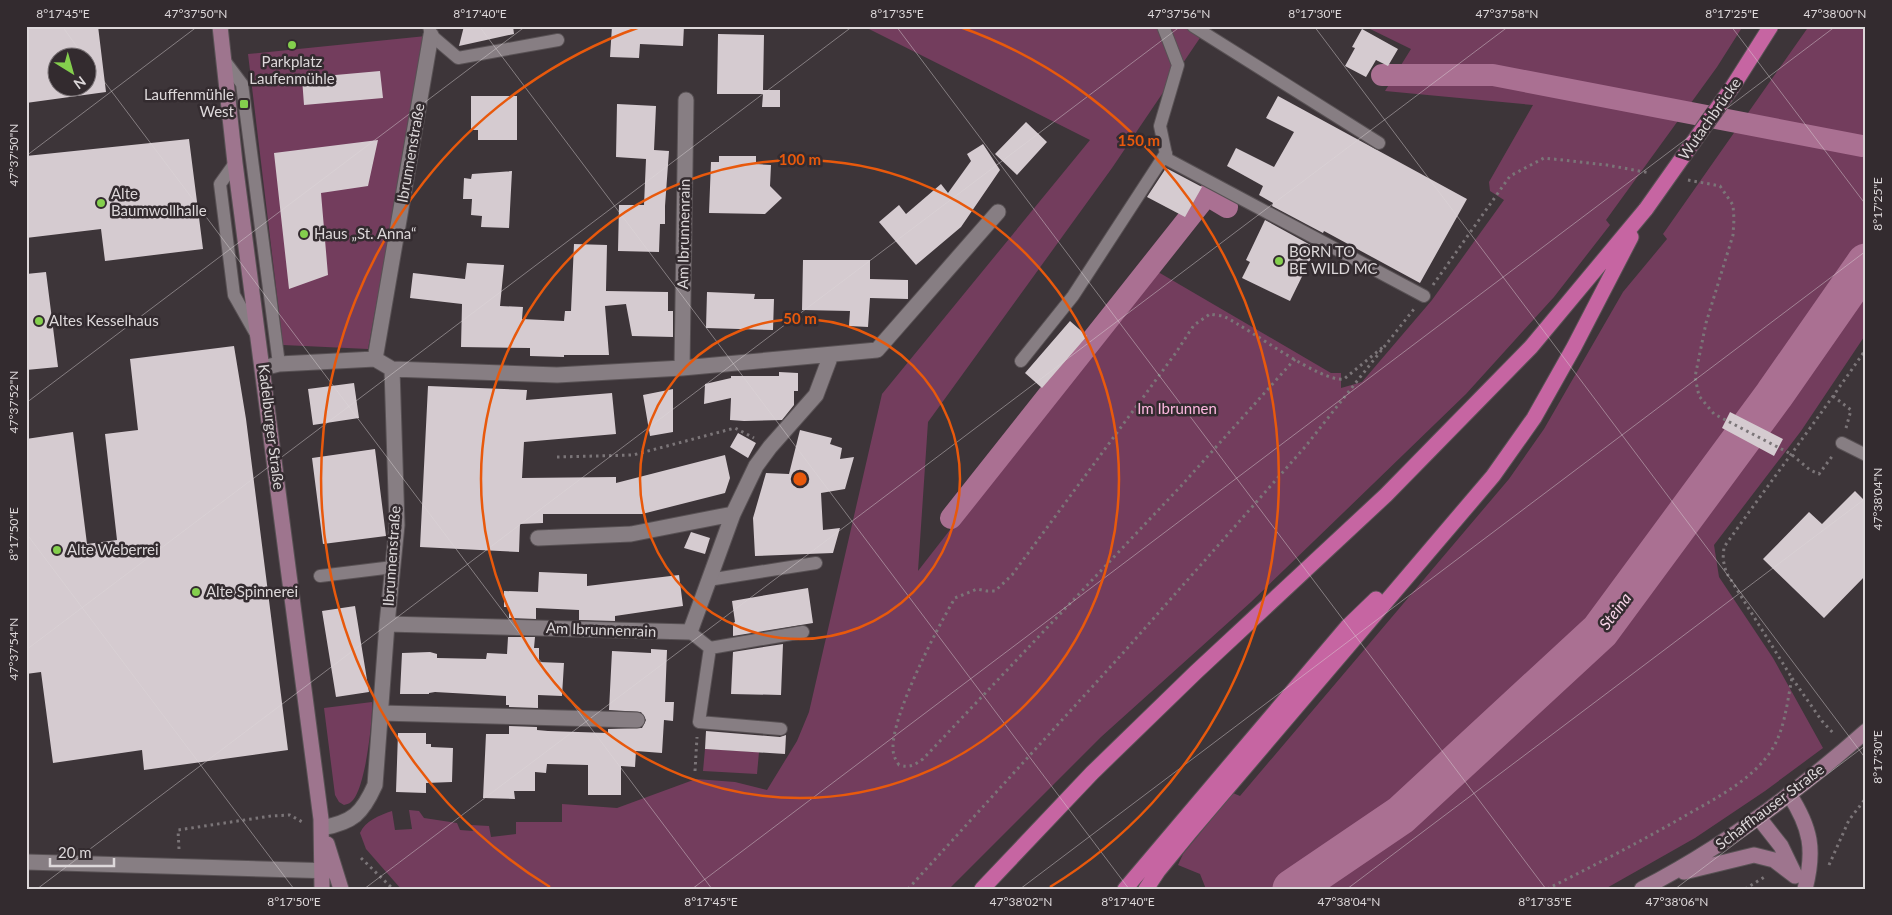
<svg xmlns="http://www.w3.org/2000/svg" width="1892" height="915" viewBox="0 0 1892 915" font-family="Lato,sans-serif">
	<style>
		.green { fill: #733d5d }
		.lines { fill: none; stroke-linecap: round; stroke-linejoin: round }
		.canal { stroke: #aa7092; stroke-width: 22 }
		.river { stroke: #aa7092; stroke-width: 39 }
		.building { fill: #d5cbd0; fill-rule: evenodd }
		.service-casing { stroke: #585154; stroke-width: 14 }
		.minor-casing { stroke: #585154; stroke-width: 17 }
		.secondary-casing { stroke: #585154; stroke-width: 17 }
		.trunk-casing { stroke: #585154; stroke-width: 17 }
		.path { stroke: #7b7578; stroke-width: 3; stroke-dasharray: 2.5 4; stroke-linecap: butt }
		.service { stroke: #877e83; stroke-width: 12 }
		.minor { stroke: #877e83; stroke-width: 15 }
		.secondary { stroke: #9e758e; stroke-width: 15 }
		.trunk { stroke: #c665a2; stroke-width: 15 }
		.trunk-bridge-casing { stroke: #585154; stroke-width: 17; stroke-linecap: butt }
		.trunk-bridge { stroke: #c665a2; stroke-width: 15 }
		.ticks { fill: none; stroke: #ddd8da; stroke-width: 1; stroke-opacity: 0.45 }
		.ring { fill: none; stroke: #e8590c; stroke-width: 2.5 }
		.poi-dot { fill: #84cf4d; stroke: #332b2f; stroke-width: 2 }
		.labels { text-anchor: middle; stroke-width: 5; stroke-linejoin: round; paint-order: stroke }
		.poi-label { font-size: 15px; fill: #ddd8da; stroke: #332b2f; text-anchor: start }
		.street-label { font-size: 15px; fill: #ddd8da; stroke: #332b2f }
		.park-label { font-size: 15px; fill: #fdb8df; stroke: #332b2f }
		.water-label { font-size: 16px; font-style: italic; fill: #f8d5e8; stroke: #332b2f }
		.centre { fill: #e8590c; stroke: #332b2f; stroke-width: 2.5 }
		.ring-label { font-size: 15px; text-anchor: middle; font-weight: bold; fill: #e8590c; stroke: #332b2f; stroke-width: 5; stroke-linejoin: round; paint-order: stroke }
		.neatline { fill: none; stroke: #ddd8da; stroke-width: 2 }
		.ticks-label { font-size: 12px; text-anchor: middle; fill: #ddd8da }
	</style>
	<rect width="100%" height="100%" fill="#3d3539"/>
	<path class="green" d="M863,26H1208L1112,168L928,422L918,571L1153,269L1331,373H1341V388L1362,382L1432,300L1504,200L1490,191L1489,182L1533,105L1385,91L1411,49L1364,26H1743L1717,67L1606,220L1610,225L1554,297L1466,394L1251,602L1101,737L949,889H401L366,849L360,833C365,821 380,815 392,811L395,830L412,829L409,810L419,811L424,818L457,823L460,830L473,831L471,825L489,826L491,837L516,834V822H562V804L617,808L696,779L735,782L767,790L797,741L809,712L882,394L1090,140Z
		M1809,26H1844L1866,29V334L1801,431L1714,545L1719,577L1773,658L1823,748L1765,791L1695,838L1605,889H1206L1200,874L1178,865L1183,854L1233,793L1240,796L1509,479L1544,429L1623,292L1667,239L1663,234Z
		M426,36L368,349L283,345L248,54Z
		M372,702C373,720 365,792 351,802C349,804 346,804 344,805L339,802L335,795L324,708Z
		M705,749L759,752L757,774L703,771Z"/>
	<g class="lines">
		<path class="canal" d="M1382,75H1493L1862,146
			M951,518L1207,195L1227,207"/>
		<path class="river" d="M1292,889L1401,815L1600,631L1774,395L1866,263"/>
	</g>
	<path class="building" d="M26,26H98L106,92L26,103ZM58,58H88V88H58Z
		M464,26H513L514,34L459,46Z
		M612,26H684L683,46L640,44L639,58L610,57Z
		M1362,29L1398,49L1388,66L1376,60L1366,77L1345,66L1355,48L1352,47Z
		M718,34L764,35L763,90H780V107H762L763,94H717Z
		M380,71L383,98L304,105L302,78Z
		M471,96H517V140H478V130H471Z
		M1278,96L1467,199L1420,283L1324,231L1323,233L1272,206L1273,203L1259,195L1263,186L1227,166L1236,148L1274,167L1294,132L1266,118Z
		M617,104L656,106L654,150L669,151L665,206V224H660L659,252L618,251L619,205H644L646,159L616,157Z
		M1026,122L1047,142L1017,175L995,154Z
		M189,139L203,249L105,261L101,229L26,238V156Z
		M378,140L368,186L321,193L328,275L289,289L274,153Z
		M983,144L1000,170L961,227L916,265L879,222L899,205L906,214L941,184L948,193L971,161L967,154Z
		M719,156H756V164L771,165L770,186L782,198L765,214L709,213L711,162H719Z
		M1166,168L1202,187L1185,217L1147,197Z
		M512,171L509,228L481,227L482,216L471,215L472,199H463L464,178L471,179L472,174Z
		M1265,220L1316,248L1290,301L1242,278L1250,262L1246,260Z
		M574,244L607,245L606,291L668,292V311H673V337L632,336L626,304L605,306L609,355H564V357L530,356V348L461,347L462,304L410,298L413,273L465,279L467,263L504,265L500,306L523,307L522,319L564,321L565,311H571Z
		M803,260H870V279L908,280V299L870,298L868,327L849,326L850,311L802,310Z
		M46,272L58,367L26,370V274Z
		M707,292L755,294L754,299H774L773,330L706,328Z
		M1070,321L1087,336L1042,388L1025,373Z
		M234,346L246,419L288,750L144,770L142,750L53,763L41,672L26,674V439L73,432L87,544L117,540L105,434L138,430L130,359Z
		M779,372L798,373V391H794V405L782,420L744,421L730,420L731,398L704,404L705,384L731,378V376H779Z
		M354,383L359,418L313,425L308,389Z
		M428,386L527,390L526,400L612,393L616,434L524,442L522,478L616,477V483L725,455L730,478L725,493L642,514H543V523L520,524L519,552L420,547Z
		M673,389V432L650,436L643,395Z
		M1730,412L1783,439L1774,456L1722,428Z
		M800,430L832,438L830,444L842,448L840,459L854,457L845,489L821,493L823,530L840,528L833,553L755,556L753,518L766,473L789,474Z
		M738,433L756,443L748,458L730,447Z
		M375,449L386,536L323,544L312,458Z
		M1855,491L1866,502V575L1824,618L1763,559L1809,512L1822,524Z
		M691,532L710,538L705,554L684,548Z
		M539,572L587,574V586L679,575L683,606L615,616V621L579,620V610L536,608V619L509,618V607H504V591L538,592Z
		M808,588L813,623L733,636V623L735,622L732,601Z
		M355,606L369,692L336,697L322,611Z
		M508,637H535L534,648H539V662L564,663L562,696L538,695V708L509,707V705H506V696L435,692L429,693V694H400L402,653L430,652L437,654V658L486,659L487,653L507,654Z
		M783,644L781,695L731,694L733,652Z
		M651,649L667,650L665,702H674L673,721L664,720L662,753L636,751L635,767L621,766V795H588V765L547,764L546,773L535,772V791H514L515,799L483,798L486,734H509V726L537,727V730L548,731L608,733V729L642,728L646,720L641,712L609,710L612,651L651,653Z
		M706,731L780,737L786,735L785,754L705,749Z
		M398,733H426V744H431V747L453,748L452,782L426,783V793L396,792Z"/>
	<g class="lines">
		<defs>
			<path id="service" d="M429,26L431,35L458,58L558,40
				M1163,26L1178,65L1160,126L1167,159L1424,296
				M1193,26L1379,143
				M224,60L242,84L279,364
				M235,163L220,184L234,295L256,334
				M1021,361L1073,296L1166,153
				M1842,443L1866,455
				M320,576L393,567
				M708,580L816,563
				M690,632L710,648L699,722L781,729
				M710,648L803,632"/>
			<path id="minor" d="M375,359L431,35
				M263,368L279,364L375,359L392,369L557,375L682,368L877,350L998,212
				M682,368L686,100
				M538,538L631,534L733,514
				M387,624L690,632L733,514L756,466L770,447L816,395L831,355
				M381,713L637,720
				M322,828C353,822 362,814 375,785L387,624L397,525L392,369
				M26,862L334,871"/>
			<path id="secondary" d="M220,26L235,163L321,819L322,889
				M1789,794C1811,828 1815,850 1805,889
				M1759,818L1781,846L1794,873
				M327,844L341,889
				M1684,872L1754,855L1774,860L1795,876
				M1642,889C1724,847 1797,792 1866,731"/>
			<path id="trunk" d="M982,889L1092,773L1196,672L1386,495L1531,347L1646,209
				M1125,889L1347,627L1376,599
				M1146,889L1158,871L1190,832L1493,476L1534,418L1574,347L1631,237"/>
		</defs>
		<use href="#service" class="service-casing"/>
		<use href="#minor" class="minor-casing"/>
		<use href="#secondary" class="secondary-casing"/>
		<use href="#trunk" class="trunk-casing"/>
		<path class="path" d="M1688,180L1720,186L1733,205L1734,219L1733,235L1706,323L1695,377L1699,396L1714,414L1791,454L1810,470L1819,474L1833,455
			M1433,285L1510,176L1544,158L1607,165L1650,173
			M1295,359L1181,486L923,759C914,765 910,768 899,765C895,759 893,755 893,748C892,715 937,628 955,598L977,589L987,591H995L1012,575L1175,354L1194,325L1210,314C1214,315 1220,315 1225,317C1250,329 1321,383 1344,379L1383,347
			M1833,396L1851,410L1846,428
			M557,457L633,455L735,428L754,438
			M1792,678L1822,721L1834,734
			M695,771L697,737
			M179,849L178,830L271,816L290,815L304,823
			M361,858L393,889
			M1829,865L1849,820L1866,798
			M908,889L1123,653L1305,447L1414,309
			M1547,889C1593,866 1638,843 1683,817C1714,799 1750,782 1771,751C1785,730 1787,702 1792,678L1726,572L1723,559L1724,547C1771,481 1820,416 1866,349
			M1745,889L1766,876"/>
		<use href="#service" class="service"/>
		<use href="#minor" class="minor"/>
		<use href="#secondary" class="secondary"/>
		<use href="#trunk" class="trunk"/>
		<defs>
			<path id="trunk-bridge" d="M1646,209L1733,86L1771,26"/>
		</defs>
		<use href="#trunk-bridge" class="trunk-bridge-casing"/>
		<use href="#trunk-bridge" class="trunk-bridge"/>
	</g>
	<path class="ticks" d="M62,26L85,58M479,26L1129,889M896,26L1546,889M1314,26L1866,759M1731,26L1866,205M88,60L712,889M26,156L198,26M26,403L526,26M26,533L294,889M26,650L853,26M37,889L1181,26M364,889L1509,26M692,889L1836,26M1020,889L1866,251M1347,889L1866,498M1675,889L1866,745"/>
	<g class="ring">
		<circle cx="800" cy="479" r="160"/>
		<circle cx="800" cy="479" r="319"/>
		<path d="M550 887A479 479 0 0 1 640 27M960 27A479 479 0 0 1 1050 887"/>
	</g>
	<g class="poi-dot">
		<circle cx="292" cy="45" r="5"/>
		<rect x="239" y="99" width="10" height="10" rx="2.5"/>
		<circle cx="101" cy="203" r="5"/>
		<circle cx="304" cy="234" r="5"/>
		<circle cx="1279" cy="261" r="5"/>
		<circle cx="39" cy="321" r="5"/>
		<circle cx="57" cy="550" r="5"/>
		<circle cx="196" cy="592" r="5"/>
	</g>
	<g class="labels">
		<g class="poi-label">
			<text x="292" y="67" text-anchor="middle">Parkplatz<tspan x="292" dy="17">Laufenmühle</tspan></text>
			<text x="234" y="100" text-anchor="end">Lauffenmühle<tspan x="234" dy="17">West</tspan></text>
			<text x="111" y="199">Alte<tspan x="111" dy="17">Baumwollhalle</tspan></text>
			<text x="314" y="239">Haus „St. Anna“</text>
			<text x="1289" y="257">BORN TO<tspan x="1289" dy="17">BE WILD MC</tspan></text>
			<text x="49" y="326">Altes Kesselhaus</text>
			<text x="67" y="555">Alte Weberrei</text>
			<text x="206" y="597">Alte Spinnerei</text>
		</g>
		<g class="street-label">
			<text transform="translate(1710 119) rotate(-55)" y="5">Wutachbrücke</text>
			<text transform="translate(411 153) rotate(-80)" y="5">Ibrunnenstraße</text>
			<text transform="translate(684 234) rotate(-89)" y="5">Am Ibrunnenrain</text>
			<text transform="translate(271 427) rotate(83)" y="5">Kadelburger Straße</text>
			<text transform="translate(392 556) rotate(-86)" y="5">Ibrunnenstraße</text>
			<text transform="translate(601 630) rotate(2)" y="5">Am Ibrunnenrain</text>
			<text transform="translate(1770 807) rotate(-37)" y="5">Schaffhauser Straße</text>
		</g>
		<g class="park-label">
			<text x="1177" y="414">Im Ibrunnen</text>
		</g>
		<g class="water-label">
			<text transform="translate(1615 611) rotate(-53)" y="6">Steina</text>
		</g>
	</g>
	<circle cx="800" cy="479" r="8" class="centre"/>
	<g class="ring-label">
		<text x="1139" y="146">150 m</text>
		<text x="800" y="165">100 m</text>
		<text x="800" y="324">50 m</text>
	</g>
	<rect width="1892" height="915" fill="none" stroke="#332b2f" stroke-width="55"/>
	<g transform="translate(72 72) rotate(143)"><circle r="24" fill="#332b2f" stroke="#777073"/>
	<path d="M0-4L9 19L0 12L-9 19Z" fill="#84cf4d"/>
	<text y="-8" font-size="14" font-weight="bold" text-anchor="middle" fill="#ddd8da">N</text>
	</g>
	<path d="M50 858v8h64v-8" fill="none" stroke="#ddd8da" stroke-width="2.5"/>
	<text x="58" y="858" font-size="15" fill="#ddd8da" stroke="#332b2f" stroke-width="4" paint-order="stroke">20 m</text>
	<rect x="28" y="28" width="1836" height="860" class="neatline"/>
	<g class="ticks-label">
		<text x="63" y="18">8°17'45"E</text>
		<text x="196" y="18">47°37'50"N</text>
		<text x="480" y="18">8°17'40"E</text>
		<text x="897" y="18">8°17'35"E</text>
		<text x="1179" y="18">47°37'56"N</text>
		<text x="1315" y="18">8°17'30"E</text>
		<text x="1507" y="18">47°37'58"N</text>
		<text x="1732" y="18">8°17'25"E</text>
		<text x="1835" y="18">47°38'00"N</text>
		<text transform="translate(14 155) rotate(-90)" y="4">47°37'50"N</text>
		<text transform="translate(1878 204) rotate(-90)" y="4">8°17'25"E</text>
		<text transform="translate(14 402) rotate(-90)" y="4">47°37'52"N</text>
		<text transform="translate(1878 499) rotate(-90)" y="4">47°38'04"N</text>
		<text transform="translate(14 534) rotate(-90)" y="4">8°17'50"E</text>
		<text transform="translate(14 649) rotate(-90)" y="4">47°37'54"N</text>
		<text transform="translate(1878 757) rotate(-90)" y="4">8°17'30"E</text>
		<text x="294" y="906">8°17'50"E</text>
		<text x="711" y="906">8°17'45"E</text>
		<text x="1021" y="906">47°38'02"N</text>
		<text x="1128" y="906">8°17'40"E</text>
		<text x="1349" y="906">47°38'04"N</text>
		<text x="1545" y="906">8°17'35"E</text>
		<text x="1677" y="906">47°38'06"N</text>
	</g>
</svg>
